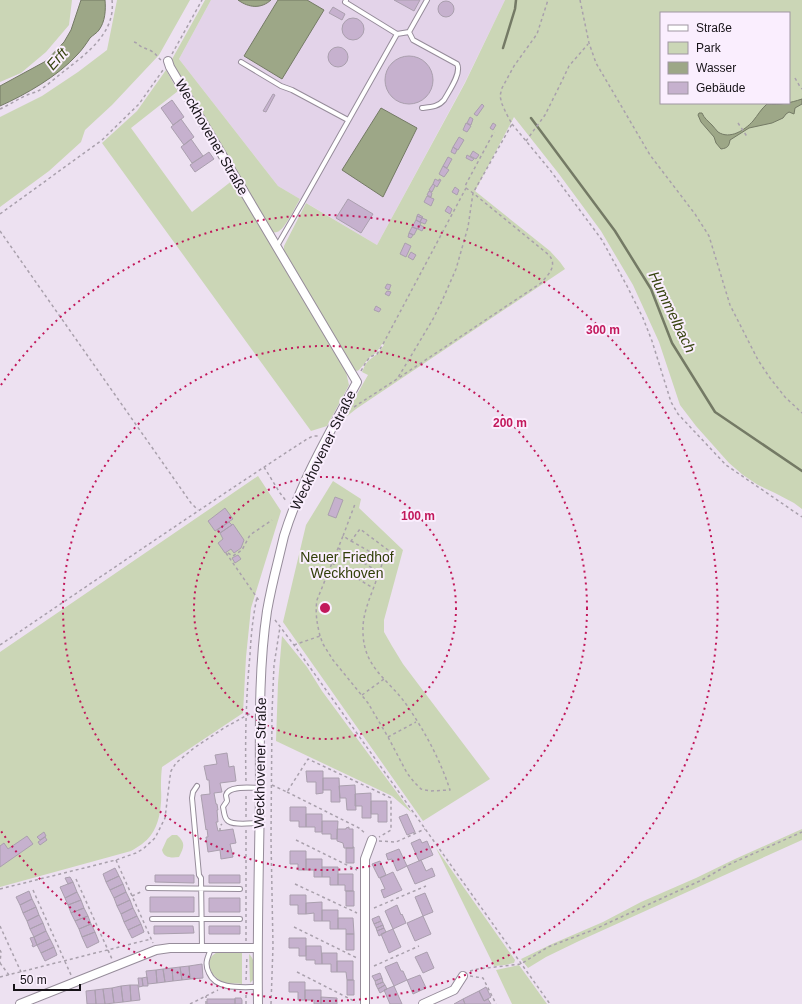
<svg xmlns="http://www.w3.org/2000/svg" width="802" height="1004" viewBox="0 0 802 1004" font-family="Helvetica,sans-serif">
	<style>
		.built { fill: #e3d3e9 }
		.green { fill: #cbd6b6; fill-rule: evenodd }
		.water { fill: #9da787; stroke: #747a65 }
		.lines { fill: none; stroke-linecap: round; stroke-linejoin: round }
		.stream { stroke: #747a65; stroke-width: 2.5 }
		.building { fill: #c6b1ce; stroke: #aa9fae }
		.lane-casing { stroke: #968c9a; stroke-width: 6 }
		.street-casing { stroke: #968c9a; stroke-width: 10 }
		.path { stroke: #a9a0ac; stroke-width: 1.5; stroke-dasharray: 3 3; stroke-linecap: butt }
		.lane { stroke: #fff; stroke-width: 4 }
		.street { stroke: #fff; stroke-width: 8 }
		.ring { fill: none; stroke: #c2185b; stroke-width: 2; stroke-dasharray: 2 4 }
		.labels { text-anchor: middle; stroke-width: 4; stroke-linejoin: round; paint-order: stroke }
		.street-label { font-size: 14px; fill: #161217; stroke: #faeefe }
		.park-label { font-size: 14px; fill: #313e08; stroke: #faeefe }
		.water-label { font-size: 15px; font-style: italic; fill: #384511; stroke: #faeefe }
		.centre { fill: #c2185b; stroke: #faeefe; stroke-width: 2 }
		.ring-label { font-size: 12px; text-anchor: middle; font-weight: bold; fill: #c2185b; stroke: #faeefe; stroke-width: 4; stroke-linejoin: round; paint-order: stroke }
	</style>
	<rect width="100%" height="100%" fill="#ede1f1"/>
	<path class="built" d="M211,0H505L465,82L377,245L278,186L179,59Z"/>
	<path class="green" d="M0,0H72L69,25L46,52L21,73L0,82Z
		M117,0H190L159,55L112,105L85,130L81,142L49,171L0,207V117L42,96L78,72L107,50Z
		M205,0H211L179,59L278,186L300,199C295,207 285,230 277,232C274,233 273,232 270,231L175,70L171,61Z
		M505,0H802V509L794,503L775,493L758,485L743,475L729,463L696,426L680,405L659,342L633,285L601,231L559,174L514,117L475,191L550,251L560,262L565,269L356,409L346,417L337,429L368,375L362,372L365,365L368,361L377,354L384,345L382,344L376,353L370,357L359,370L357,371L355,370L284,251V246L306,203L377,245L465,83ZM661,13H789V103H661Z
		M166,70L178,91L131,128L192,212L233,180L346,372L349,385L327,426L311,431L102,143L137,111Z
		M258,476L281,511L251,608L246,657L243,713L162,767C161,776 161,781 161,789C162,804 160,823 151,835C146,842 138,847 131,851L0,887V652Z
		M333,481L361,499L359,508L403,550L384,620V632L392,646L403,664L490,779L423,821L283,622L306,525Z
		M282,636L307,667L322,691L412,813L392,796L276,741L278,683Z
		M802,829V840L579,941L546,957L528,968L521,959L552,944L603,922L641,902L696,878L735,859Z
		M172,835H177C186,843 184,847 179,857C171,858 164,858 162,850L167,839Z
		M436,848L515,960L514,963L505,965L494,966Z
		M217,952H242V984C237,983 231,984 226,983C215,980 203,966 212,956C213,955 217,952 217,952Z
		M249,954C256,960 254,970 254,979L250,983Z
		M519,965L547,1004H512L496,970Z"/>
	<path class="water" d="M81,0H105C106,10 105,22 99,30C97,33 93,35 90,38C86,44 82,50 77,55C58,76 25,95 0,106V86L46,61L64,42L71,30Z
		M238,0H271C261,9 249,8 238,0Z
		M278,0H307L324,10L282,79L244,56Z
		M802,99V104L795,108L794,114L789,112L786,114L783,118L772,123L749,128L730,140C729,146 728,148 721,149L716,143L714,137L701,122L698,115L699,113H702C704,118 708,121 712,125C714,127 716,130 718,132C730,140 745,130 753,121C758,115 761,109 767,104C780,105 790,103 802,99Z
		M381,108L417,128L383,197L342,170Z"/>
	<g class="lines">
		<path class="stream" d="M503,48L515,9L516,0
			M531,118L615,231L651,289L672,343L715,412L802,471"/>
	</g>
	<path class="building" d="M394,0H420L414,11Z
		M438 9a8 8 0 1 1 16 0a8 8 0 1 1-16 0Z
		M333,7L345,14L342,20L329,13Z
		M342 29a11 11 0 1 1 22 0a11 11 0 1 1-22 0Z
		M328 57a10 10 0 1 1 20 0a10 10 0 1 1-20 0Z
		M385 80a24 24 0 1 1 48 0a24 24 0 1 1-48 0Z
		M273,94L275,95L266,112L263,111Z
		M172,100L184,117L173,125L161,108Z
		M482,104L484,106L477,116L474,114Z
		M470,117L473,119L471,125L467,123Z
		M181,119L194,137L184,145L171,127Z
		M466,123L471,126L467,132L463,130Z
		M493,123L496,125L493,130L490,128Z
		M459,137L464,140L458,150L453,147Z
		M191,139L203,156L192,163L181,147Z
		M453,147L457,150L455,154L451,152Z
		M473,151L479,155L476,159L470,156Z
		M209,152L214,159L195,172L190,165Z
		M467,155L474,159L472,161L466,158Z
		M448,157L452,159L447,168L443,166Z
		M443,166L449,170L444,177L439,174Z
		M435,179L439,181V179L441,180L437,187L433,184Z
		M433,184L435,186L432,192L429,190Z
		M455,187L459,190L457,195L452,192Z
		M429,191L432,193L431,197L427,195Z
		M427,196L434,199L431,206L424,202Z
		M348,199L373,214L361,233L336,218Z
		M448,206L452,209L450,214L445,211Z
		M418,214L423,217L422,218L427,220L425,224L420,222L422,218L417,216Z
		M417,216L422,218L420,222L416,220Z
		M416,220L421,223L418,229L412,227Z
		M420,225L424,227L422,231L418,229Z
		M412,227L417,229L414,235L409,233Z
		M409,233L413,235L411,238L408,237Z
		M405,243L411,246L406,257L400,254Z
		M411,252L416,255L413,260L408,257Z
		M387,284L391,285L389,290L385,288Z
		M387,291L391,292L389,296L385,294Z
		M376,306L381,309L379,312L374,310Z
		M335,497L343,500L336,518L328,515Z
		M225,508L233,519L215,531L208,521Z
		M229,522L232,525L220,533L217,530Z
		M233,524L244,540L241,548L234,553L231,549L225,553L218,543L223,539L220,533Z
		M238,555L241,559L235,563L232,558Z
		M227,753L229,767L234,766L236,781L220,783L222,792L214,793L216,804H217L218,810H217L218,822H216L218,831L233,829L236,843L230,844L233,857L221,859L220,850L208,852L206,837H208L207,829L206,830L201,795L210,794L209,780H207L204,766L217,764L215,755Z
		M306,771H323V793L316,794V782H307Z
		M323,778H339L340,802H331V790H323Z
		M355,785L356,810H347L346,798H340L339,786Z
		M371,793V818H362V806H355V794Z
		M371,801H387V822H378V814H371Z
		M290,807H306V827H299V821H290Z
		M306,814H322V832H315V827H306Z
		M407,814L415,832L407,835L399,817Z
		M322,821H338L337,839H331V834H322Z
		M349,827V829H353V848H344L343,843L337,841V829H346V828Z
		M44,832L46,836L40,840L37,837Z
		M27,836L33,844L0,867V846L4,843L8,849Z
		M45,837L47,840L40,845L38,842Z
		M420,839L422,843L427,841L433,855L419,861L411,843Z
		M353,847H354V863H346V848H353Z
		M399,849L407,866L397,871L392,859L388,860L386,854Z
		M290,851H306V870H298V864H290Z
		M306,859H322V877H314V870H306Z
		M421,860L426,871L432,868L435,876L415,884L407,866Z
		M380,861L386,875L379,878L372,864Z
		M322,867H338V885H330V877H322Z
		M115,868L119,876L106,882L103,874Z
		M393,872L402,890L384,898L381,890L385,889L380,878Z
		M338,874H353V891H345V885H338Z
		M155,875H194V883L155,882Z
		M209,875H240V883H209Z
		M119,876L123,884L110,890L106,882Z
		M70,877L73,882L68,884L65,878Z
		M73,882L77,892L65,898L60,887Z
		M123,884L126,892L114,898L110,890Z
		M29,891L32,899L20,905L16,897Z
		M346,891H354V906H346Z
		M77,892L81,900L68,905L65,898Z
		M126,892L130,900L117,906L114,898Z
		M425,893L433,912L423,916L415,897Z
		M290,895H306V914H298V905H290Z
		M150,897H194V912H150Z
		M209,898H240V912H209Z
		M32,899L36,907L23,913L20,905Z
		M81,900L84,908L71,913L68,905Z
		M130,900L133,908L121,914L117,906Z
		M322,902V921H314V913L306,914V903Z
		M397,905L401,915L402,914L406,923L393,929L385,911Z
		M36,907L39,915L27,921L23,913Z
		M84,908L88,916L75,921L71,913Z
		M133,908L137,916L124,922L121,914Z
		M322,910H338V929H330V921H322Z
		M39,915L43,923L30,929L27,921Z
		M88,916L91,924L79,929L75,921Z
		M137,916L141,924L128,930L124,922Z
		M379,916L381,921L374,924L372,919Z
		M423,916L431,934L415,941L407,923Z
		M338,918H353L354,934H346V929H338Z
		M381,921L383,925L376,928L374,924Z
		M43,923L46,931L34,937L30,929Z
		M91,924L95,932L82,937L79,929Z
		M141,924L144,932L132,938L128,930Z
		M383,925L384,928L377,931L376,928Z
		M154,926H193L194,933L154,934Z
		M209,926H240V934H209Z
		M384,928L386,932L379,936L377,931Z
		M393,929L401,947L389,953L381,934Z
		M46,931L50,939L37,945L34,937Z
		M95,932L99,942L87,948L82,937Z
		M346,934H354V950H346Z
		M34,937L37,945L33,947L32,945H33L30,938Z
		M289,938H306V956H299V948H289Z
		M50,939L54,947L41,953L37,945Z
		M306,946H321L322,964H315V960H306Z
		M54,947L57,955L45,961L41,953Z
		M427,952L434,968L423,973L415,957Z
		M322,953H337V972H331V964H322Z
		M337,961H353V980H347L346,972H337Z
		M397,962L401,971H403L407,980L394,986L385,967Z
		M202,964L203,978L190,979L189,966Z
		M189,966L190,979L182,980L180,967Z
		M180,967L182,980L173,981L172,968Z
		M172,968L173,981L165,982L163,969Z
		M163,969L165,982L157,983L156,970Z
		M156,970L157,983L148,984L146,971Z
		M380,973L382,978L375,981L372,976Z
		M420,975L426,988L413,994L407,980Z
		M147,977L148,986H143L142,978Z
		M138,978H142L143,986L139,987Z
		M382,978L383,982L376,985L375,981Z
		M347,980H354V995H347Z
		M289,982H305V1000H298V992H289Z
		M383,982L385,985L378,989L376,985Z
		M130,985L131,1001L123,1002L121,986Z
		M130,985H138L140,1000L131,1001Z
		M385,985L387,989L380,993L378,989Z
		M121,986L123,1002L114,1003L112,988Z
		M394,986L402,1004H390L384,990Z
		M486,987L491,997L484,1001L479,991Z
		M112,988L114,1003L105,1004L103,989Z
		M103,989L105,1004H96L95,990Z
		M95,990L96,1004H87L86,991Z
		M305,990H321V1004H314V1000H305Z
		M479,991L484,1001L488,999L491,1004H465L463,999Z
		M321,997L337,998V1004H321Z
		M235,998H241L242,1000V1004H235Z
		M207,999H235V1004H207Z
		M463,999L465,1004H454Z"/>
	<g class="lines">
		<defs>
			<path id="lane" d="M346,0L345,2L397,34
				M409,32L413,40L457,64C462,73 449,91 444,100C438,107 431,107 422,108
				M241,62L281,86L292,90L348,120
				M277,246L303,201L397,34L409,32L427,0
				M197,786L193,792L192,798L199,875L201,878L202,948
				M259,823C251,823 232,826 227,820C224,817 224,811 223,807C224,805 226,803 227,801C227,799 226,797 226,795C229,785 252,788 260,788
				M148,888L240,889
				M152,919H240
				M211,948C210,952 208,956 207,960C206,964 207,969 209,973C216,990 242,987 257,987"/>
			<path id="street" d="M168,61L170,67L357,382C330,432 301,481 284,536C282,544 280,553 278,561C274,577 270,594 267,611C258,672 260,734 260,795C259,864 257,934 258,1004
				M20,1004L156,950L170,948H257
				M365,1004V859L372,840
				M423,1004L454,990L463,976"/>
		</defs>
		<use href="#lane" class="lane-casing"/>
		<use href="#street" class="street-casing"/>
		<path class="path" d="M580,0L589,43L596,63L650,155L695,214L709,236L730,305L758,360L770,378L785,397L802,413
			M134,42C138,43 139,46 142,47C146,49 151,50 154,53C157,55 158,58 161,60
			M172,54L202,0
			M795,78L799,85L802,89
			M0,109C9,105 18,99 27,95C31,93 35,93 38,91C47,86 55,78 63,72C86,54 116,33 112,0
			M738,123L748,138
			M512,124L550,170L602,240L627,286L643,318L652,341L671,402L678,414L726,465L802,517
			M526,141L545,115L560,85L569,66L588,44
			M466,188L473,193L512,124L506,113L502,104L500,96L502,88L514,66L537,34L548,0
			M0,214L102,140L139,104L163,70
			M0,231L191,503L198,510
			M361,371L366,362L370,357L377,354L383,344L466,188L465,186L494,132
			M354,407L397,379L408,361L433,319L442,301L456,269L468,227L473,193L549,255C558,266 548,275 541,283L397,379
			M264,467L280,493L287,502
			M351,541L383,559
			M338,548L379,572
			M226,553L260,602
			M228,553L233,556L242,550L250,535L272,520
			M332,563L373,588
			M275,620L294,645L550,1004
			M320,636C317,623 315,613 317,600L343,536
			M0,645C102,576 204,506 307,439L313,436H319
			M294,645L320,636L323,644L333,660L368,703L388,737L407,773L414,782L421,789L430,791L450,790C440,759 424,730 406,704C388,679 364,668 363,633C362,616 369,600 375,584C379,572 383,561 388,550L360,529L351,541L343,536L355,504
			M362,695L384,679
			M388,737L416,722
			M246,781C245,739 246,696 250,655C251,635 253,616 257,597
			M272,785L287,792L308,759L391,798V830L379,837
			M287,792L359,828L366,834
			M246,817V794
			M246,830V887
			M220,831V826L222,824
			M296,840L357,870
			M379,841L396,842L425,829
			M116,860L153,943
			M76,879L112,959
			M295,884L357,913
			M0,889L116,860L136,853L143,849L155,838L165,818L170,777L171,771L176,763L194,748L224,728L251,713
			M33,890L71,975
			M246,890V917
			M132,896L143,891
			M374,908L426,886
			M246,920V941
			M0,926L21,972
			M294,927L357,958
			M0,950L1,952L0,963
			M0,963L9,975
			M374,966L419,946
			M470,971L478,969L521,964L548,947L593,930L702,880L728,865L802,832
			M297,972L356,1002
			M470,976L483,978L496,1004
			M0,977L151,939
			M246,980L247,956
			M190,1004L218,990
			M206,1004V996
			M246,1004V994
			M271,1004L273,946L271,839L272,713L274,665L280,627"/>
		<use href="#lane" class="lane"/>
		<use href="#street" class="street"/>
	</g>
	<g class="ring">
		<circle cx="325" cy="608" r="131"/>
		<circle cx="325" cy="608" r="262"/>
		<path d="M1 385A393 393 0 1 1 1 831"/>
	</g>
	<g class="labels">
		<g class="street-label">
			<text transform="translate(212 137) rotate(60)" y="5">Weckhovener Straße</text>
			<text transform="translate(323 450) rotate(-64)" y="5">Weckhovener Straße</text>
			<text transform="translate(260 763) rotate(-89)" y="5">Weckhovener Straße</text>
		</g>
		<g class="park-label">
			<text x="347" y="562">Neuer Friedhof<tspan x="347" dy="16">Weckhoven</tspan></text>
		</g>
		<g class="water-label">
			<text transform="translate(57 59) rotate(-48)" y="5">Erft</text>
			<text transform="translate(672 312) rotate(64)" y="5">Hummelbach</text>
		</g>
	</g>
	<circle cx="325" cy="608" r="6" class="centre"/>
	<g class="ring-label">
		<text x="603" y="334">300 m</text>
		<text x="510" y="427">200 m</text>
		<text x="418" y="520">100 m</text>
	</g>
	<rect x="660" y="12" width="130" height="92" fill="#faeefe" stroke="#9f96a2"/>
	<rect x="668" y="25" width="20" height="6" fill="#ffffff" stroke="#9f96a2"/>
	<text x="696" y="32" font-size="12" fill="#161217">Straße</text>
	<rect x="668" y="42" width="20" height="12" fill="#cbd6b6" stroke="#9f96a2"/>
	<text x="696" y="52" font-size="12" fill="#161217">Park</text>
	<rect x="668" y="62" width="20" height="12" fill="#9da787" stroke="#9f96a2"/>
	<text x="696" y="72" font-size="12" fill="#161217">Wasser</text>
	<rect x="668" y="82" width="20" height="12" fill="#c6b1ce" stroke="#9f96a2"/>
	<text x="696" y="92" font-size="12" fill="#161217">Gebäude</text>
	<path d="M14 984v6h66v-6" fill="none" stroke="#161217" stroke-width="2"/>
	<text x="20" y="984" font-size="12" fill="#161217" stroke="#faeefe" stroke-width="3" paint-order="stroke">50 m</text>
</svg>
